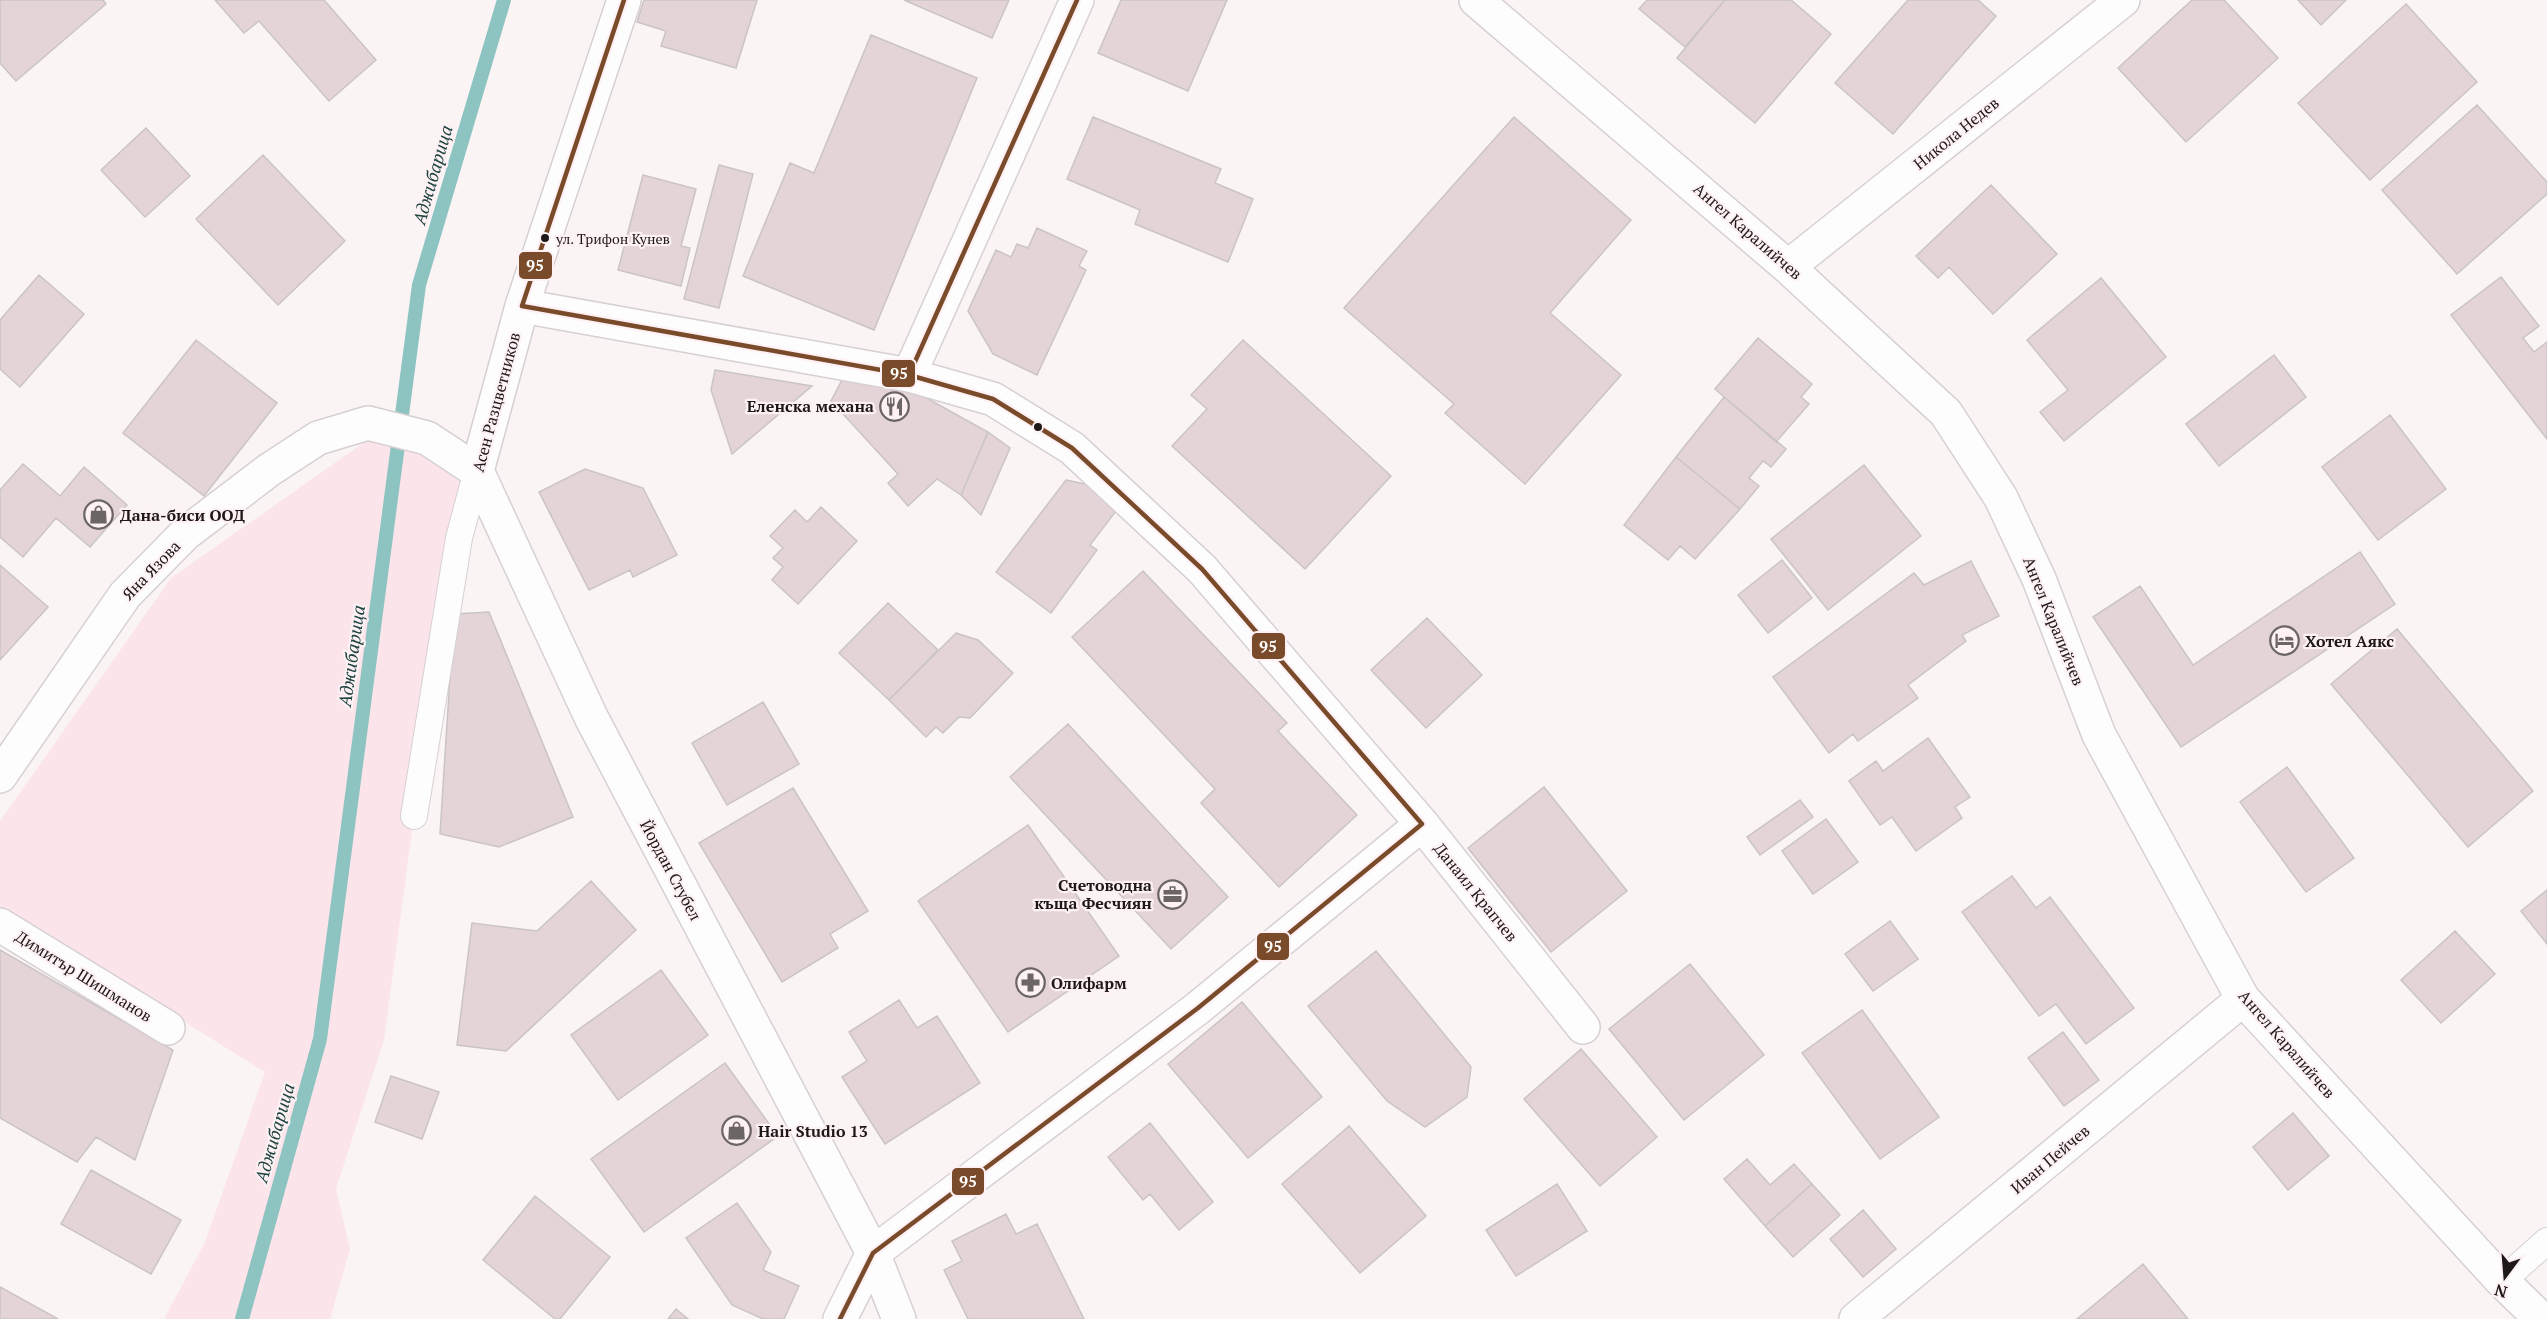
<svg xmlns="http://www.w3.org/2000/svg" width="2547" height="1319" viewBox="0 0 2547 1319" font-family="'PT Serif',serif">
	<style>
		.green { fill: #fbe5ea }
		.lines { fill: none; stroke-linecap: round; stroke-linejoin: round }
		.stream { stroke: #8dc3c0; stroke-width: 14 }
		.building { fill: #e4d4d8; stroke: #cac4c5; stroke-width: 1.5 }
		.service-casing { stroke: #d7d0d2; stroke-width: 28 }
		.minor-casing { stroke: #d7d0d2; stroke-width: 36 }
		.service { stroke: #fefdfe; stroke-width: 26 }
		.minor { stroke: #fefdfe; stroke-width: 33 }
		.bus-1-casing { stroke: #fdf1f4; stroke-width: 9 }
		.bus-1 { stroke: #7a4b2a; stroke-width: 4.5 }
		.bus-dot { fill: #1e1819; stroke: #fdf1f4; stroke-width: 2 }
		.labels { text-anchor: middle; stroke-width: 4.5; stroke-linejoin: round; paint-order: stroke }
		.bus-label { font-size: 14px; fill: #1e1819; stroke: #fdf1f4; text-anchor: start }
		.street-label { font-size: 16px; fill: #1e1819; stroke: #fdf1f4 }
		.poi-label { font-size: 16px; font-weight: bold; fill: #1e1819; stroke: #fdf1f4; text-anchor: start }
		.water-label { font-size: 18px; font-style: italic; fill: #1d4341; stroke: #fdf1f4 }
		.line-badge { stroke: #fdf1f4; stroke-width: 2 }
		.badge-label { font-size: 16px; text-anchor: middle; font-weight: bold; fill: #fff }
	</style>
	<rect width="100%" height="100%" fill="#faf4f5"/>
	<path class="green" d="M368,423L477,471L414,816L384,1040L336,1189L350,1249L330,1319H164L205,1242L265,1072L0,907V821L171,578L366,441Z"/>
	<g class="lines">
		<path class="stream" d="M242,1319L320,1039L419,285L504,0"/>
	</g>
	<path class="building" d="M0,0H103L106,4L16,81L0,63Z
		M215,0H324L376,60L329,101L259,21L244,33Z
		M644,0H757L736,68L661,46L666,31L637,22Z
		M904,0H1009L992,38Z
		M1121,0H1227L1188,91L1098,53Z
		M1647,0H1725L1685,47L1639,9Z
		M1725,0H1791L1831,34L1755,123L1677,58Z
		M1908,0H1978L1996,16L1893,134L1835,83Z
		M2192,0H2224L2278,58L2186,142L2118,68Z
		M2298,0H2346L2321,25Z
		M2406,4L2477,82L2370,180L2298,103Z
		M871,35L977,78L874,330L743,276L790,163L814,173Z
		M2477,105L2547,182V194L2457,274L2382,190Z
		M1093,117L1221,169L1215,183L1253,199L1228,262L1135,224L1140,210L1067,179Z
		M1514,117L1631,220L1550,313L1621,375L1525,484L1445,413L1454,404L1344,308Z
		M146,128L190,176L145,217L101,170Z
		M263,155L345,241L278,305L196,219Z
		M719,165L753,174L719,308L684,299Z
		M643,175L696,189L681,246L690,248L681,286L618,270Z
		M1991,185L2057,254L1993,314L1949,267L1938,278L1916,256Z
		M1037,228L1087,251L1079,266L1086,270L1037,375L993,354L968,311L996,250L1011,257L1017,244L1028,248Z
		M39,275L84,314L20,387L0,369V320Z
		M2501,277L2539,326L2523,338L2534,352L2547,342V439L2451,315Z
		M2101,278L2166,357L2064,441L2040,412L2068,390L2027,340Z
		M1758,338L1812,384L1801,397L1809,404L1776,442L1715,389Z
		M196,340L277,403L204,496L123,433Z
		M1243,340L1391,476L1305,569L1172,446L1207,409L1191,395Z
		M2274,355L2306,397L2219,466L2186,424Z
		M715,370L812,386L732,454L711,390Z
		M843,378L912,390L988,432L961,495L937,479L908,506L888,483L898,474L831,401Z
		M1724,397L1786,449L1771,467L1763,461L1749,478L1759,486L1740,509L1676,457Z
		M2390,415L2446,489L2378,540L2322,467Z
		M988,432L1010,448L981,515L961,495Z
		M1676,457L1740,509L1695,559L1680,546L1668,560L1624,525Z
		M23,464L60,496L84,467L127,505L90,547L56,518L23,557L0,537V490Z
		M1864,465L1921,536L1828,610L1771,539Z
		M585,469L643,488L677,555L633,577L630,570L589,590L539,492Z
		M1066,480L1089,485L1119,507L1090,545L1097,550L1051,613L996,572Z
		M821,507L857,541L798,604L772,580L783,567L773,558L783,548L770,536L795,510L807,522Z
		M2360,552L2395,604L2181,747L2093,617L2140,586L2193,665Z
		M1782,560L1812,598L1768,633L1738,595Z
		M1971,561L1999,616L1962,635L1966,641L1908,685L1918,698L1858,741L1853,734L1829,753L1773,677L1914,573L1924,585Z
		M0,565L48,607L0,660Z
		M1143,571L1287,723L1278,731L1357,815L1279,887L1201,803L1215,789L1072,637Z
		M888,603L938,650L889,700L839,653Z
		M489,612L573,817L499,847L440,834L454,614Z
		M1427,618L1482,675L1426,728L1371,670Z
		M2397,629L2533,791L2468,847L2331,684Z
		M956,633L978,640L1013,673L970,718L959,717L943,733L936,727L926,737L889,700Z
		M763,702L799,764L727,805L692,743Z
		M1068,724L1228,897L1171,949L1010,777Z
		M1928,738L1970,797L1955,807L1962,818L1916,851L1892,817L1880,825L1849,781L1876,761L1883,771Z
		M2287,767L2354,858L2306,892L2240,802Z
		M1544,787L1627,891L1551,952L1468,848Z
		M793,788L868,911L830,934L838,948L782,982L699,843Z
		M1800,800L1813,817L1760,855L1747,837Z
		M1826,819L1858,862L1813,894L1782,851Z
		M1028,825L1119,956L1008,1032L918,901Z
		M2012,876L2036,908L2050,897L2134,1008L2086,1044L2056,1004L2039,1016L1962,912Z
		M591,881L636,930L506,1051L457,1045L472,923L537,931Z
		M2547,890V944L2521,911Z
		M1890,921L1918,959L1873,991L1845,954Z
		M2455,931L2495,974L2441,1023L2401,980Z
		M0,950L173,1050L135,1160L96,1137L77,1162L0,1118Z
		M1376,951L1471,1067L1467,1097L1425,1127L1387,1101L1308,1006Z
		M1690,964L1764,1055L1684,1120L1609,1029Z
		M661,970L708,1035L618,1100L571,1035Z
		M899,1000L917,1028L937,1016L980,1083L885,1144L842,1077L867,1061L849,1032Z
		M1242,1002L1322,1097L1248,1158L1168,1064Z
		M1862,1010L1939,1117L1880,1159L1802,1053Z
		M2063,1032L2099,1080L2064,1106L2028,1058Z
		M1581,1049L1657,1137L1600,1186L1524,1099Z
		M725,1063L778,1136L644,1232L591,1159Z
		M391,1076L439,1092L422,1139L375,1122Z
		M2293,1113L2329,1156L2288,1190L2253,1147Z
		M1150,1123L1213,1202L1179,1230L1150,1194L1143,1200L1108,1157Z
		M1349,1126L1426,1216L1360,1273L1282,1184Z
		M1747,1159L1770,1185L1794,1164L1812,1184L1765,1226L1724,1179Z
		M91,1170L181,1220L151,1274L61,1224Z
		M1557,1184L1587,1231L1516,1276L1486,1230Z
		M1812,1184L1840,1215L1793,1257L1765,1226Z
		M535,1196L610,1257L560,1319H555L483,1260Z
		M737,1203L771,1252L763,1270L799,1286L784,1319H763L732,1305L686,1238Z
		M1863,1210L1896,1249L1863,1277L1830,1239Z
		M1006,1214L1016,1234L1037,1224L1084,1319H968L944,1270L962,1261L952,1241Z
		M2143,1264L2188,1319H2077Z
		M0,1287L58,1319H0Z
		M676,1309L688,1319H668Z"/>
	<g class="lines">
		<defs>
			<path id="service" d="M414,816L459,538L477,471
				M2502,1281L2547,1241"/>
			<path id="minor" d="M1476,0L1788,267L1946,413L2001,498L2039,579L2099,735L2243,999L2502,1281L2541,1319
				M1788,267L2123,0
				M522,306L909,375L993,399L1072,448L1202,569L1422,824L1583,1027
				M909,375L1077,0
				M477,471L522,306L624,0
				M0,776L125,595L185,534L269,470L318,438L368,423L427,438L477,471L591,717L873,1253L899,1319
				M0,925L168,1028
				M840,1319L873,1253L1198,1008L1422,824
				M1856,1319L2243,999"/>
		</defs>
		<use href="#service" class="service-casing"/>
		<use href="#minor" class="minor-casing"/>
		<use href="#service" class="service"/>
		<use href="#minor" class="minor"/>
		<defs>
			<path id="bus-1" d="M624,0L522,306L909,375L993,399L1072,448L1202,569L1422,824
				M909,375L1077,0
				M840,1319L873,1253L1198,1008L1422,824"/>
		</defs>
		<use href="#bus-1" class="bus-1-casing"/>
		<use href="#bus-1" class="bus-1"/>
	</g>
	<defs>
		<symbol id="restaurant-ring" viewBox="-11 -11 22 22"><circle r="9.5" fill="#fdf1f4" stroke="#6b6566" stroke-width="1.5"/><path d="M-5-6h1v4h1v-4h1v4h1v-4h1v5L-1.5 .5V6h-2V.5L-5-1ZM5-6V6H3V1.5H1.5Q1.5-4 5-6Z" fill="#6b6566"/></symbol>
		<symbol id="shop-ring" viewBox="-11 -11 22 22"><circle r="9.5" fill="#fdf1f4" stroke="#6b6566" stroke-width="1.5"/><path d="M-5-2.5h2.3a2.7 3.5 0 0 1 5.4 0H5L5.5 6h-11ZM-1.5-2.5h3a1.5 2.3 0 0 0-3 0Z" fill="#6b6566"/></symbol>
		<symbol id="hotel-ring" viewBox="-11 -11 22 22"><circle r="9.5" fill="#fdf1f4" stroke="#6b6566" stroke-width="1.5"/><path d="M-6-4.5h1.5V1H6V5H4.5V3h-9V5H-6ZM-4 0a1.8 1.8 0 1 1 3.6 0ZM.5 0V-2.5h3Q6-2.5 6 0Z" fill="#6b6566"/></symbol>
		<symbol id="office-ring" viewBox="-11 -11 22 22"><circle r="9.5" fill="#fdf1f4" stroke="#6b6566" stroke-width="1.5"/><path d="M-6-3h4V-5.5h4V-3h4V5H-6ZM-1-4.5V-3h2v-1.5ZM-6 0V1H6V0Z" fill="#6b6566"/></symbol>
		<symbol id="pharmacy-ring" viewBox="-11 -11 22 22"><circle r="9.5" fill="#fdf1f4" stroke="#6b6566" stroke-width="1.5"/><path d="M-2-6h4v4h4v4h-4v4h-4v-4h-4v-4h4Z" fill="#6b6566"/></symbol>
	</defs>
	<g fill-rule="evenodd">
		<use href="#restaurant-ring" x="878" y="390" width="33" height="33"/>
		<use href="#shop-ring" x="82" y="498" width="33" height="33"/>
		<use href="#hotel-ring" x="2268" y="624" width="33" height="33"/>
		<use href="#office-ring" x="1156" y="878" width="33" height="33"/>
		<use href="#pharmacy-ring" x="1014" y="966" width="33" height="33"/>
		<use href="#shop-ring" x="720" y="1114" width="33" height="33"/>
	</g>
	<g class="bus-dot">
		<circle cx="545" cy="238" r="5"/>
		<circle cx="1038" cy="427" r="5"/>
	</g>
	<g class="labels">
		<g class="bus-label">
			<text x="556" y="244">ул. Трифон Кунев</text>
		</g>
		<g class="street-label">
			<text transform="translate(1956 133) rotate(-39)" y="6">Никола Недев</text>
			<text transform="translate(1748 231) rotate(41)" y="6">Ангел Каралийчев</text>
			<text transform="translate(496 402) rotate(-75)" y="6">Асен Разцветников</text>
			<text transform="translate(151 570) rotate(-46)" y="6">Яна Язова</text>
			<text transform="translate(2054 621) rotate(68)" y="6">Ангел Каралийчев</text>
			<text transform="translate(671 870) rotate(62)" y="6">Йордан Стубел</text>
			<text transform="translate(1476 892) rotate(51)" y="6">Данаил Крапчев</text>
			<text transform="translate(84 976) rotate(32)" y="6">Димитър Шишманов</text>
			<text transform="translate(2287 1044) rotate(49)" y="6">Ангел Каралийчев</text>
			<text transform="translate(2050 1159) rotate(-40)" y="6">Иван Пейчев</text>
		</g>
		<g class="poi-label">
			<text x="874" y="412" text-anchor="end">Еленска механа</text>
			<text x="120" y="521">Дана-биси ООД</text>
			<text x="2305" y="647">Хотел Аякс</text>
			<text x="1152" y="891" text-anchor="end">Счетоводна<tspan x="1152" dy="18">къща Фесчиян</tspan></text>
			<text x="1051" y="989">Олифарм</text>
			<text x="758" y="1137">Hair Studio 13</text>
		</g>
		<g class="water-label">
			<text transform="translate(433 175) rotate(-74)" y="6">Аджибарица</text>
			<text transform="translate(352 656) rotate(-82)" y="6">Аджибарица</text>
			<text transform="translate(275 1133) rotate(-74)" y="6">Аджибарица</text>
		</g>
	</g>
	<g class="line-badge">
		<rect x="518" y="251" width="35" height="29" rx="6" fill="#7a4b2a"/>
		<rect x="881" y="359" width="35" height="29" rx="6" fill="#7a4b2a"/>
		<rect x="1251" y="632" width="35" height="28" rx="6" fill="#7a4b2a"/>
		<rect x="1256" y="932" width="34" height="29" rx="6" fill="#7a4b2a"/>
		<rect x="951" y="1167" width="34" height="29" rx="6" fill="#7a4b2a"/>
	</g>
	<g class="badge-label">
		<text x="535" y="271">95</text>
		<text x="899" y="379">95</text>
		<text x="1268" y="652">95</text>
		<text x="1273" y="952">95</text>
		<text x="968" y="1187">95</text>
	</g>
	<g transform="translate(2505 1277) rotate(196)" stroke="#fdf1f4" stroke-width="4.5" paint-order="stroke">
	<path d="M0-4.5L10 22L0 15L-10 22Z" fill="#1e1819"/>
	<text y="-9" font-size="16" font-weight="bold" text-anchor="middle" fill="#1e1819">N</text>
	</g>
</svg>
